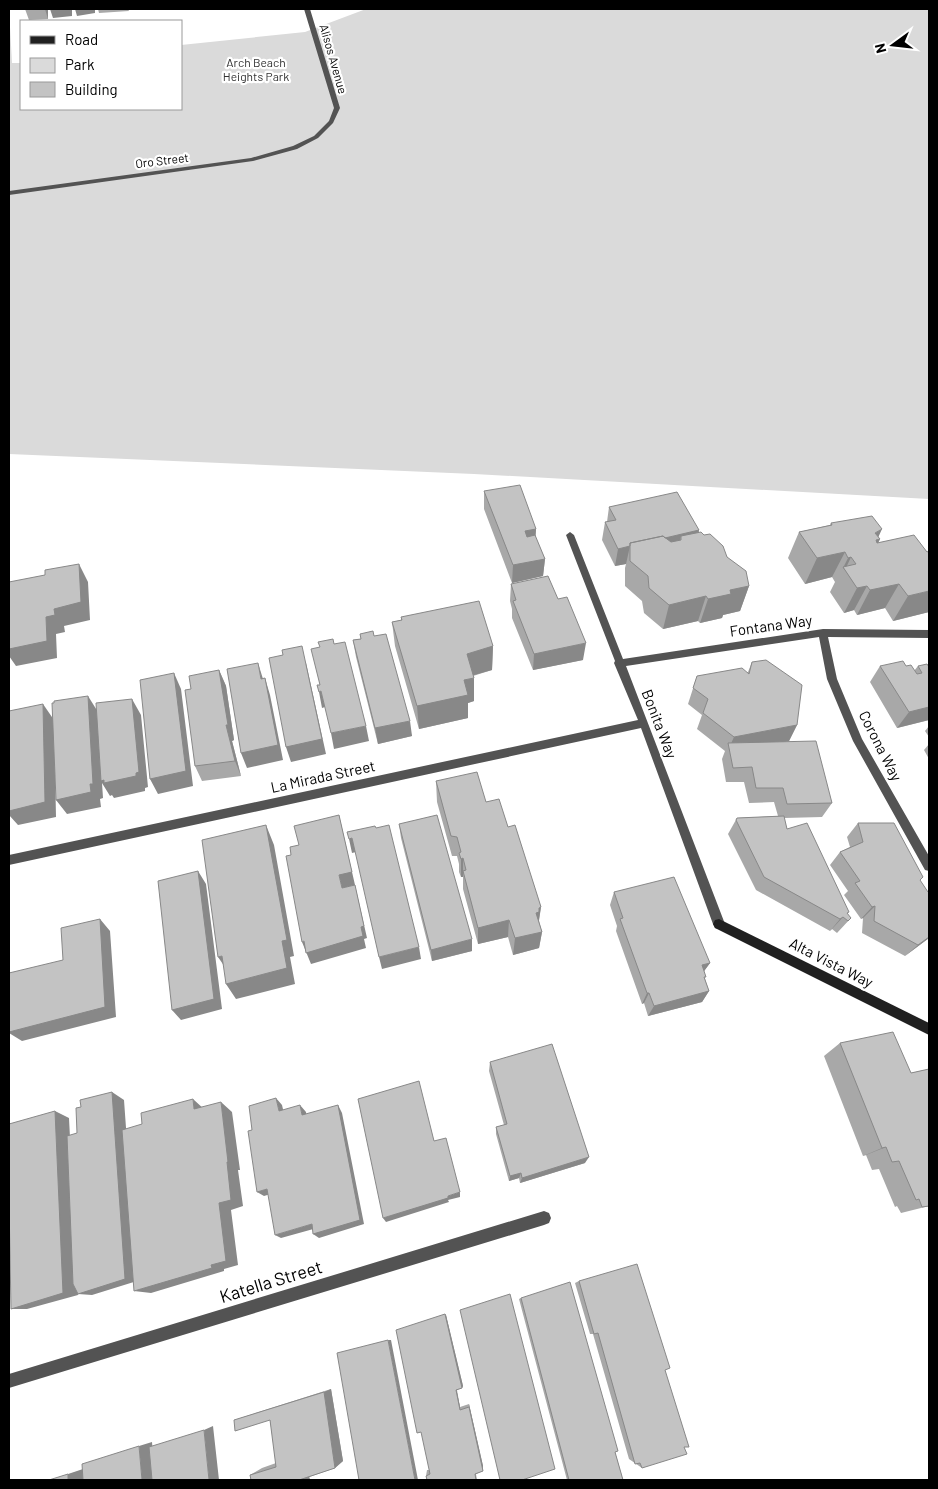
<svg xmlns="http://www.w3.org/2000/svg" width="938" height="1489" viewBox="0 0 938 1489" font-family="Barlow,sans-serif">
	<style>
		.green { fill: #dadada }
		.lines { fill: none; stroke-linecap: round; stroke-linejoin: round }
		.lane { fill: #535353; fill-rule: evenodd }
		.street { fill: #535353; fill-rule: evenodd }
		.secondary { fill: #202020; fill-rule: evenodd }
		.wall { fill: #a8a8a8 }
		.shaded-wall { fill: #888 }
		.building { fill: #c3c3c3; stroke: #888 }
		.labels { text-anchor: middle; stroke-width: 4.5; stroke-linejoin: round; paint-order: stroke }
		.far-street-label { font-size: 12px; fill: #000; stroke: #fff }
		.far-park-label { font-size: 12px; fill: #313131; stroke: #fff }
		.street-label { font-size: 15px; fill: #000; stroke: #fff }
		.near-street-label { font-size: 18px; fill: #000; stroke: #fff }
	</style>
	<rect width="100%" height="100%" fill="#fff"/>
	<path class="green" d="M9,9L12,63H21V109H181V45L305,32L366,9H929V499L474,474L9,454Z"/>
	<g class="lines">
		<path class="lane" d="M304,9H310L340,108L333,123L318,138L297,149L253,161L9,195V191L251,158L293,146L314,136L329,121L334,108Z"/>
		<path class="street" d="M570,532L574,535L623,659L823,629L929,630V638L828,637L837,679L862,739L929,856V871L925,870L853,741L827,679L819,637L626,666L725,924L723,928L719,929L715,928L713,924L641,728L9,865V855L638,720L614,663L615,661L566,535Z
			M544,1211L549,1213L551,1218L549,1223L544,1225L9,1388V1374Z"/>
		<path class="secondary" d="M719,919L929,1023V1035L715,928L713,924L715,920Z"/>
	</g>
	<path class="wall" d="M25,9H48V19L29,20Z
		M98,9H128L129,11L99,13Z
		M484,491L536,529L535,537L545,559L543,576L512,583L484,509Z
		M609,507L699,530V533L727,557L749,586L740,611L723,615L722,618L700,623L698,621L663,629L644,613L642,601L625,586V568L626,564L615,566L602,540L605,522H607Z
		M831,523L878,537L880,539L878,543L929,612L893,621L885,608L857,615L854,610L844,613L830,592L835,582L832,577L805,584L788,558L799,532L830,525Z
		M511,584L558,599L583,660L533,670L512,618V609L510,601Z
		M401,617L493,646L492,670L473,676L474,701L468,703V718L419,729L395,646L392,622L401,620Z
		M360,634L374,636L412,736L378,744L356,657L353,640L361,639Z
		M752,662L797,725L789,741L784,742L832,803L822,817L784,818L787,829L847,914L851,918L837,933L832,929L830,931L756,890L728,834L737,818L778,816L774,802L749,803L744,782H726L722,759L725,751L697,729L702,715L688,704L697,676L748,672Z
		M880,666H906L914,671L918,666L929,667V720L897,728L870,682Z
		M219,670L226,686L234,740L232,741L241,776L202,781L195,766L191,689Z
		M929,726V737L925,731Z
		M929,744V759L924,750Z
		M436,781L486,802L508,827L541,907L539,921L542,932L539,948L513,955L508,937L478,944L463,889V877H461L459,872V864L457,856H452L437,802Z
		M858,823L920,880L929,938L905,956L862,933L863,918L861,919L844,895L848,891L830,865L840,852L850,847L847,837Z
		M399,824L472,951L432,961L401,838Z
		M614,892L710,963L704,971L705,979L709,991L702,1002L648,1016L644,1003L642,1004L616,931L617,926L610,905Z
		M840,1043L911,1073L929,1069V1206L901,1213L897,1206L895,1207L879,1169L872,1170L866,1155L863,1156L824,1056Z
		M490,1062L585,1163L520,1183L519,1178L509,1181L496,1134V1127L504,1125L489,1071Z
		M579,1281L665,1370L642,1468L629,1459L593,1334H590L575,1283Z
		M521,1298L615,1452L623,1480H567L519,1299Z
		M445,1314L446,1315L463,1386L462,1388L457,1390L460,1407L469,1404L483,1466V1471L476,1474L477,1480H427L426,1476L427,1470H429Z
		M331,1389L343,1461L335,1468L309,1477L310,1480H251L250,1475L262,1468L276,1463L270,1420H234Z"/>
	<path class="shaded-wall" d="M45,9H48V19Z
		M50,9H72V16L53,18Z
		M75,9H95V13L77,16Z
		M536,529L535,547L524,549L525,531Z
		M882,529L877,540L880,539L867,565L875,533Z
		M699,530L694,548L681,540V536L677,552L630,546Z
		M630,546L626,564L615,566L618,549Z
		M845,552L832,577L805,584L817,558Z
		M851,557L845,570L843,568L848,558Z
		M545,559L543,576L512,583L513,565Z
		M79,564L88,582L90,620L64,626L65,632L56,634L57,658L16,666L9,656V649L54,609Z
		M899,584L885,608L857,615L870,590Z
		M749,586L740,611L723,615L722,618L700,623L708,599L730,590Z
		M867,586L854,610L844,613L857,588Z
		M929,591V612L893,621L908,596Z
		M706,596L698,621L663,629L669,605Z
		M586,643L583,660L533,670L534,654Z
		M493,646L492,670L467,677V654Z
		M258,663L263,679H261Z
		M306,663L326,754L291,762L286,747Z
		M219,670L226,686L234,740L232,741L241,776L235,761L226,725Z
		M174,673L181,689L193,786L158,794L150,779Z
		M265,678L270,695L283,760L247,768L241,753Z
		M474,678V701L468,703V718L419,729L417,706L464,680Z
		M321,691L325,707L322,708L319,692Z
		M88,696L98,712L132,699L141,715L148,787L145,788V791L114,798L112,795L110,796L102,783L103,798L100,799L101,807L67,814L56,800Z
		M43,704L54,720L56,817L18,825L9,815V811Z
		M929,707V720L897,728L909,712Z
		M410,721L412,736L378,744L375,728Z
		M797,725L789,741L730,752L729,748L734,737Z
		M366,726L369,741L334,749L331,733Z
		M339,815L355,885L343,888H342L339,875Z
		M266,825L274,845L294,956L290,957L295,984L236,999L226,984L282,941Z
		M352,838L356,852L352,853L349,839Z
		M463,858V877H461V859Z
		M198,871L206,884L222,1009L181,1020L172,1010Z
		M355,885L367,938L364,939L366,948L311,964L302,942L361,927Z
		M875,906L863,918L861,919L872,907Z
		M541,907L538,925L536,913L539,908Z
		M843,917L832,929L830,931L840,919Z
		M100,919L110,931L116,1017L22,1041L9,1033V1032Z
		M509,920L508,937L478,944V928Z
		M542,932L539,948L513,955L515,938Z
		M929,937V938L905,956L918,945Z
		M472,939V951L432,961L431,950Z
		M419,947L421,959L382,969L379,957Z
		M222,956L229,973L218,957Z
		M710,963L702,974V965Z
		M709,991L702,1002L648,1016L654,1006Z
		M647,993H649L644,1003L642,1004Z
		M112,1092L124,1100L137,1281L92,1295L78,1294Z
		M276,1098L282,1105L285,1118L279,1111Z
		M193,1099L205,1110L194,1109Z
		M221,1102L232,1112L240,1170H238L243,1206L231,1210L238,1265L224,1269V1271L151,1293L134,1291L211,1265L219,1203L227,1162Z
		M300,1105L306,1112L307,1122L302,1115Z
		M338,1105L342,1113L364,1224L319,1238L313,1234Z
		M55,1111L69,1118L78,1295L27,1309H11Z
		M886,1147L866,1155L863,1156L882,1148Z
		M589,1157L585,1163L520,1183L522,1178Z
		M521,1173L519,1178L509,1181L510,1176Z
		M267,1189L274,1193L264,1196L257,1192Z
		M460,1192V1197L448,1200L449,1202L386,1222L383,1218Z
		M312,1224L317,1228L281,1238L275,1235Z
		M445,1314L446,1315L463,1386L462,1388Z
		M388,1340H391L418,1480H415Z
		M456,1388L460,1407V1410L456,1390Z
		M331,1389L343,1461L335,1468L324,1392Z
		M469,1404L483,1466V1471L469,1407Z
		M213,1426L219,1480H209L204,1430Z
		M152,1442L155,1480H142L139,1446Z
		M83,1469V1480H68V1474Z
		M308,1472L310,1480H299Z"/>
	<path class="building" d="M520,485L536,529L525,531L527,537L535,535L545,559L513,565L484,491Z
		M677,492L699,530L665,538L663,536L630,543V546L618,549L605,522L616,520L609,507Z
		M872,516L882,529L875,533L880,539L876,540L877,543L914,535L927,552L929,551V591L908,596L899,584L870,590L867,586L857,588L843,567L856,564L851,557L848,558L845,552L817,558L799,532L832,525L831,523Z
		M701,532L704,535L710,534L723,546L727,557L746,571L749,586L730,590L731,594L708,599L706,596L669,605L649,588L648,576L630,561V543L663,536L671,542L681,540V536Z
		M79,564L81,602L54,609L55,615L46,617L47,641L9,649V582L45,575V570Z
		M548,576L558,599L567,597L586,643L534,654L513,601L516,600L511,584Z
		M479,601L493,646L467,654L474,678L464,680L468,695L417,706L392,622L402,620L401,617Z
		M373,631L374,636L386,634L410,721L375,728L353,640L361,639L360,634Z
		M333,639L334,644L345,642L366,726L331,733L321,691L319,692L317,685H320L311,649L320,647L318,642Z
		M302,646L322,739L286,747L269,658L283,655L282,650Z
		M766,660L802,685L797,725L734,737L703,713L708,699L693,688L697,676L742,668L749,674L752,662Z
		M903,661L906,666L911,665L917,674L922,673L918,666L927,664L929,667V707L909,712L880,666Z
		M258,663L261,679L265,678L278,745L241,753L227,669Z
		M219,670L228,725H226L235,761L195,766L185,690L191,689L189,676Z
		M174,673L186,771L150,779L140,680Z
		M88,696L93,784H90L91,792L56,800L52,703H54V701Z
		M132,699L139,772L136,773V776L104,783V780L101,781L96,703Z
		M43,704L45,802L9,811V711Z
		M816,741L832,803L787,804L783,788H756L752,767L733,768L728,743Z
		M477,772L486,802L499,799L508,827L515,825L541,907L539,908V912L536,913L542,932L515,938L509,920L478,928L463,871L466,870L463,858L461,859L459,853L461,852L457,837L451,836L436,781Z
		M339,815L352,872L339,875L342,888L355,885L364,926L361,927L363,936L306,953L304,941L302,942L286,856L291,855L290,847L299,845L294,826Z
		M437,815L472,939L431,950L399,824Z
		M784,816L787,829L807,823L849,912L847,913L851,918L848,921L843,917L840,919L764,877L736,820L737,818Z
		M858,823H894L923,877L920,880L928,892L929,893V937L918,945L874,921L875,906L872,907L855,883L860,881L840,852L863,842Z
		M266,825L287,940L282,941L287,968L226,984L222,956L218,957L202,840Z
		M389,825L419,947L379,957L352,838L349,839L347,832L375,826L376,828Z
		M198,871L214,999L172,1010L158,881Z
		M674,877L710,963L702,965L706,977H704L709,991L654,1006L649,993H647L620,919L623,918L614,892Z
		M100,919L105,1007L9,1032V973L63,960L61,928Z
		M893,1032L911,1073L929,1069V1206L922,1207L919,1199L916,1200L899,1161L892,1162L886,1147L882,1148L840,1043Z
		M552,1044L589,1157L522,1178L521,1173L510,1176L496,1127L507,1124L490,1062Z
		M419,1081L434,1141L446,1138L460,1192L448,1196V1198L383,1218L358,1099Z
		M112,1092L125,1279L78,1294L73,1284L67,1136L77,1133L76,1108L81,1107L80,1100Z
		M276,1098L279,1111L300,1105L302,1115L338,1105L360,1220L313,1234L312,1224L275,1235L267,1189L257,1192L248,1131L252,1130L249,1106Z
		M193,1099L194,1109L221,1102L228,1162H227L231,1200L219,1203L226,1261L211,1265L212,1268L134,1291L122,1130L142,1124L141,1113Z
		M55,1111L63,1293L11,1309L9,1202V1124Z
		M637,1264L670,1368L665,1370L689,1447H684L687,1454L642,1468L640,1463L635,1464L598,1333L594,1334L579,1281Z
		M570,1282L618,1451L615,1452L623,1480H569L521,1298Z
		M510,1294L555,1469L522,1480H500L460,1310Z
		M445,1314L462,1388L456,1390L460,1410L469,1407L483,1471L475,1474L476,1480H427L426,1476L430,1474L421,1432L417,1433L396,1330Z
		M388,1340L415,1480H359L337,1353Z
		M324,1392L335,1468L299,1480H251L250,1475L276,1467L270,1420L235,1431L234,1420Z
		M204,1430L209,1480H152L149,1447Z
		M139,1446L142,1480H83L82,1464Z
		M68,1474V1480H49Z"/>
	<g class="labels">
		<g class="far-street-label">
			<text transform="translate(333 59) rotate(74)" y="4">Alisos Avenue</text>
			<text transform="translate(162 161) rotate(-7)" y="4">Oro Street</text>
		</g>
		<g class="far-park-label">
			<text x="256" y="67">Arch Beach<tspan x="256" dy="14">Heights Park</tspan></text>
		</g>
		<g class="street-label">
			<text transform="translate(771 626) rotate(-8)" y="5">Fontana Way</text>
			<text transform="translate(659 724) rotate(69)" y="5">Bonita Way</text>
			<text transform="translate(880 746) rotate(63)" y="5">Corona Way</text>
			<text transform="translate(323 777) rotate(-12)" y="5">La Mirada Street</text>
			<text transform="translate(831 963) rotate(27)" y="5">Alta Vista Way</text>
		</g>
		<g class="near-street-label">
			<text transform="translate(271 1282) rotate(-17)" y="6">Katella Street</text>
		</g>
	</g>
	<rect width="938" height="1489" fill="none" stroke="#000000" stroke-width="20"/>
	<rect x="20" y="20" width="162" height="90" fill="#ffffff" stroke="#999999"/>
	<rect x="30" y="36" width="25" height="8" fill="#202020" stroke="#999999"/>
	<text x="65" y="45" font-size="15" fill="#000000">Road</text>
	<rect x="30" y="58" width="25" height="15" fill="#dadada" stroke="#999999"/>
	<text x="65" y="70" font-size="15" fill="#000000">Park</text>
	<rect x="30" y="82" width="25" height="15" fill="#c3c3c3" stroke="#999999"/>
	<text x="65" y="95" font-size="15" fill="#000000">Building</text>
	<g transform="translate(893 45) rotate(255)" stroke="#ffffff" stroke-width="4" paint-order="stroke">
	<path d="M0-4L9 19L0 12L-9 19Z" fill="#000000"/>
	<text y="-8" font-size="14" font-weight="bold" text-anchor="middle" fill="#000000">N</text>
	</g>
</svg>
